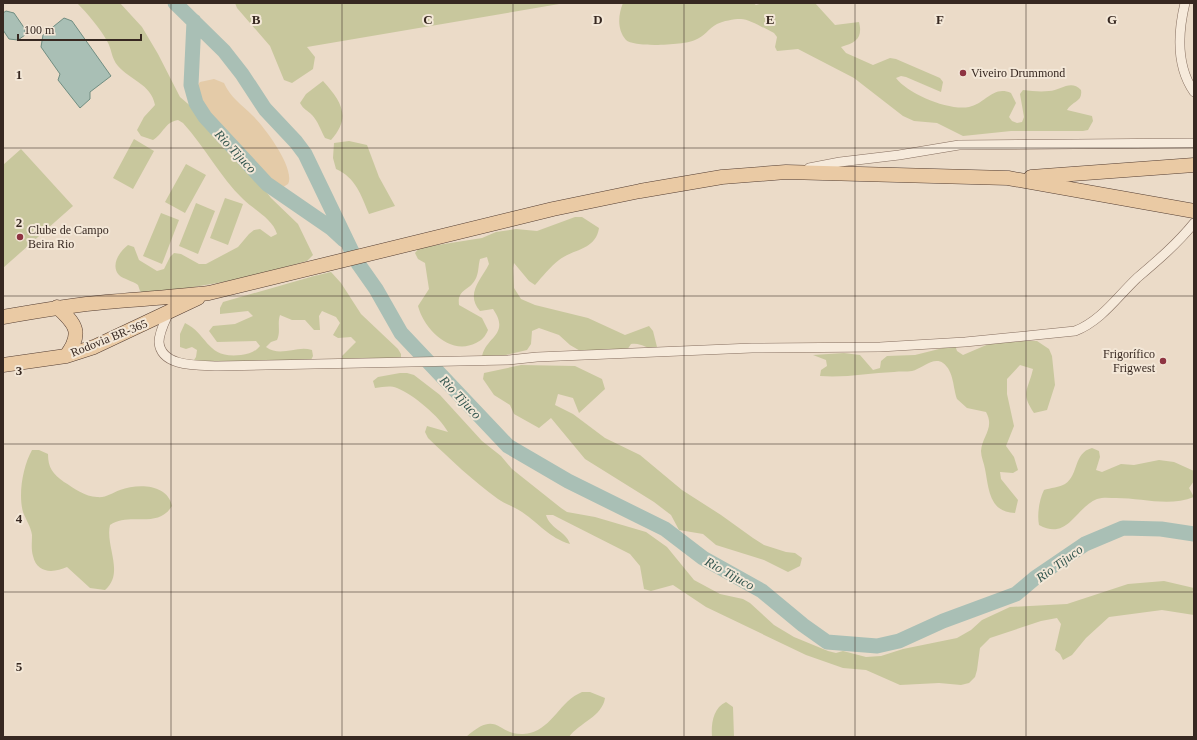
<svg xmlns="http://www.w3.org/2000/svg" width="1197" height="740" viewBox="0 0 1197 740" font-family="'Times New Roman',serif">
	<style>
		.green { fill: #c8c79d }
		.sand { fill: #e4cba8 }
		.water { fill: #a9bfb5; stroke: #708d81 }
		.lines { fill: none; stroke-linecap: round; stroke-linejoin: round }
		.river { stroke: #a9bfb5; stroke-width: 15 }
		.street-casing { stroke: #856e5f; stroke-width: 10 }
		.primary-casing { stroke: #533d32; stroke-width: 15 }
		.street { stroke: #f6eadb; stroke-width: 9 }
		.primary { stroke: #eacaa4; stroke-width: 14 }
		.grid { fill: none; stroke: #372821; stroke-width: 1; stroke-opacity: 0.55 }
		.poi-dot { fill: #8e3442; stroke: #f3e7d7; stroke-width: 1.5 }
		.labels { text-anchor: middle; stroke-width: 4; stroke-linejoin: round; paint-order: stroke }
		.poi-label { font-size: 12px; fill: #372821; stroke: #f3e7d7; text-anchor: start }
		.street-label { font-size: 12px; fill: #372821; stroke: #f3e7d7 }
		.water-label { font-size: 13px; font-style: italic; fill: #32554e; stroke: #f3e7d7 }
		.grid-label { font-size: 13px; text-anchor: middle; font-weight: bold; fill: #372821; stroke: #f3e7d7; stroke-width: 4; stroke-linejoin: round; paint-order: stroke }
	</style>
	<rect width="100%" height="100%" fill="#ebdbc8"/>
	<path class="green" d="M77,3H120L142,27L158,54L180,97L201,115L240,157L271,198L298,224L313,255L307,261L241,279L146,295L140,291L138,285C133,281 123,279 119,275C110,265 120,251 128,245L134,247L139,260L157,271L164,269L170,257L174,253L181,254L199,264H206L238,247L249,234L254,230L260,229L271,237L277,234C273,219 254,210 243,199C220,177 205,147 183,123L178,120C165,122 164,133 153,140L141,136L137,130L144,117L155,105C151,84 130,80 118,66C111,58 112,49 107,41C100,28 87,13 77,3Z
		M235,3H565L307,47L315,57L313,69L292,83L284,80L270,46L237,8Z
		M623,3H753L756,5L763,3H815L835,25L859,22C863,38 856,43 841,47L846,53L873,65L890,58L896,59L940,78L943,82L941,92L906,77L901,76L896,78C908,94 949,111 969,107C985,104 993,85 1011,93L1016,103L1009,117L1012,121L1017,123L1022,122L1024,117L1020,94L1023,90C1032,91 1040,92 1049,91C1061,90 1071,79 1081,90C1083,102 1072,101 1067,110L1092,116L1093,121L1088,130L1083,131H1011L963,136L937,123L914,121L903,116L854,78L798,49L777,51L775,47L777,37L774,33C767,30 748,18 740,19C734,19 723,21 717,24C709,28 704,37 695,40C685,45 634,48 626,40C617,30 618,15 623,3Z
		M323,81C341,101 352,117 331,140L325,138C321,131 318,121 312,115C307,110 304,110 300,103L306,94Z
		M134,139L154,151L133,189L113,178Z
		M349,141L367,145L379,177L395,206L369,214C361,195 356,178 336,169L333,158L334,143Z
		M21,149L73,206L3,268V165Z
		M186,164L206,175L185,213L165,202Z
		M225,198L243,204L228,245L210,238Z
		M196,203L215,211L198,254L179,246Z
		M161,213L179,220L162,264L143,256Z
		M575,217H582L599,228C596,250 573,249 559,260C551,266 542,277 535,285L529,281L514,263L513,268L514,288L521,299L535,305L588,318L625,335L649,326L653,331L658,351C647,349 641,342 631,344L627,350L582,352L570,345L559,335L539,328L532,331L531,344L527,350L494,358L482,357C485,337 511,335 493,309L480,311C465,294 481,280 489,264L487,257L480,259C478,266 479,273 475,280C469,291 457,289 459,305L482,318L488,330C485,337 482,340 476,343C450,356 424,329 418,306L429,289L425,263L418,259L415,253L419,248L482,238L496,232L516,229L537,231Z
		M331,272L341,283L361,314L398,349L401,354V362H343L342,356L356,342L351,337L338,338L333,335L340,323L336,317L322,311L319,316L320,330H314L305,320H292L280,315C277,324 281,332 277,340L271,342L266,347C281,358 296,345 312,350L313,356L310,362L192,363L196,357L197,350L192,347L186,349L180,347V334L185,323C209,335 206,359 241,355C249,354 255,352 260,346L256,341L217,342L209,331L213,326L235,324L253,316L248,311L220,314V308L223,302L314,276Z
		M1026,341H1037L1049,349L1052,356L1055,385L1047,410L1034,413C1020,392 1028,391 1033,369L1020,365L1007,379V394L1014,426L1006,446L1014,457L1018,470L1013,473L1000,472L1001,479L1018,500L1015,513C989,512 989,489 985,469C984,463 981,457 981,451C982,436 995,428 986,412L967,408L957,399C953,388 954,371 943,363C934,356 921,369 912,371C906,372 900,371 894,372C869,373 845,378 820,376L821,370L827,366L826,360L813,355L844,353L860,355L873,370L880,368L881,361L887,356L915,355L955,345L957,351L963,355L991,343Z
		M521,365L575,366L602,379L605,389L579,413L573,398L558,394L555,405L573,414L605,438L640,455L682,490L721,515L753,538L764,545L786,552L795,553L802,558L800,566L788,572L764,560L716,545L703,534L679,530L671,515L654,502L585,459L551,418L539,428L514,414L510,405L494,395L483,379L484,373Z
		M400,373H407L414,375L440,395L482,441L501,456L512,469L561,508L567,512L595,517L646,532L667,547L694,580L720,594L743,599L750,603L774,625L794,637L828,651L836,653L843,651L866,657L881,656L903,649L957,638L971,630L982,620L1010,607L1067,604L1128,584L1164,581L1194,588V615L1162,610L1109,617L1086,638L1072,655L1063,660L1060,654L1055,650L1061,624L1057,618L1041,621L990,638L980,648L977,670L975,677L969,683L961,685L939,683L900,685L866,670L843,668L806,655L706,607L673,585L651,591L644,589L640,566L630,554L553,515H546C550,529 566,531 570,544C548,537 541,525 522,512C515,507 505,504 498,499C473,481 450,459 428,438L425,432L427,426L448,432C439,416 414,395 397,388C390,385 383,387 375,388L373,381L378,377Z
		M1092,448L1099,451L1100,457L1096,470L1102,472L1121,464L1134,465L1159,460L1174,462L1194,471V481L1189,488L1194,497C1169,507 1142,498 1116,498C1110,498 1103,497 1097,499C1075,508 1068,541 1039,525C1037,515 1039,500 1044,490C1050,488 1060,487 1065,484C1079,475 1073,453 1092,448Z
		M32,450H39L48,454C48,468 53,474 64,482C74,488 85,497 97,497C106,498 112,493 120,490C138,483 168,484 172,506C157,530 130,511 110,525C105,546 125,573 105,590L90,588L67,567C54,573 37,574 33,556C31,549 32,542 32,535C31,527 26,520 23,512C18,494 23,466 32,450Z
		M582,692H590L605,698C602,717 580,722 569,737H466C501,706 496,740 530,733C553,727 560,701 582,692Z
		M726,702L733,707L734,737H712C711,724 713,708 726,702Z"/>
	<path class="sand" d="M214,79L224,83C230,97 242,105 252,115C264,126 296,169 288,184L280,189L272,182C263,172 254,162 244,153C231,140 183,102 200,82Z"/>
	<path class="water" d="M6,11L14,13L25,29V35L18,40L9,39L3,30V13Z
		M64,18L72,21L111,76L90,92V99L80,108L58,80L60,74L41,47L43,35Z"/>
	<g class="lines">
		<path class="river" d="M175,3L224,51L242,74L265,109L296,142L305,154L357,262L376,289L401,333L508,446L568,481L665,529L703,558L762,591L803,625L827,642L877,646L899,641L943,621L1016,594L1035,578L1085,544L1123,528L1161,529L1194,534
			M194,21L191,85L196,103L205,117L267,184L331,228L344,240"/>
		<defs>
			<path id="street" d="M1185,3C1178,32 1176,66 1194,92
				M809,168L840,162L899,155L959,145L1194,143
				M169,312C165,321 159,332 159,342C161,368 200,365 218,366L508,360L537,357L752,348L880,347L965,342L1075,331C1101,321 1117,297 1137,278C1157,261 1177,244 1194,223"/>
			<path id="primary" d="M1031,177L1194,165
				M57,307C76,324 83,333 66,356
				M3,317C37,311 71,305 106,302C140,299 175,297 209,293L553,209L640,191L722,177L786,172L1008,178L1194,211
				M3,365L66,356L94,347L198,298"/>
		</defs>
		<use href="#street" class="street-casing"/>
		<use href="#primary" class="primary-casing"/>
		<use href="#street" class="street"/>
		<use href="#primary" class="primary"/>
	</g>
	<path class="grid" d="M171,3V737M342,3V737M513,3V737M684,3V737M855,3V737M1026,3V737M3,148H1194M3,296H1194M3,444H1194M3,592H1194"/>
	<g class="poi-dot">
		<circle cx="963" cy="73" r="4"/>
		<circle cx="20" cy="237" r="4"/>
		<circle cx="1163" cy="361" r="4"/>
	</g>
	<g class="labels">
		<g class="poi-label">
			<text x="971" y="77">Viveiro Drummond</text>
			<text x="28" y="234">Clube de Campo<tspan x="28" dy="14">Beira Rio</tspan></text>
			<text x="1155" y="358" text-anchor="end">Frigorífico<tspan x="1155" dy="14">Frigwest</tspan></text>
		</g>
		<g class="street-label">
			<text transform="translate(109 338) rotate(-22)" y="4">Rodovia BR-365</text>
		</g>
		<g class="water-label">
			<text transform="translate(236 151) rotate(47)" y="5">Rio Tijuco</text>
			<text transform="translate(461 397) rotate(47)" y="5">Rio Tijuco</text>
			<text transform="translate(1059 563) rotate(-36)" y="5">Rio Tijuco</text>
			<text transform="translate(730 573) rotate(29)" y="5">Rio Tijuco</text>
		</g>
	</g>
	<g class="grid-label">
		<text x="256" y="24">B</text>
		<text x="428" y="24">C</text>
		<text x="598" y="24">D</text>
		<text x="770" y="24">E</text>
		<text x="940" y="24">F</text>
		<text x="1112" y="24">G</text>
		<text x="19" y="79">1</text>
		<text x="19" y="227">2</text>
		<text x="19" y="375">3</text>
		<text x="19" y="523">4</text>
		<text x="19" y="671">5</text>
	</g>
	<rect width="1197" height="740" fill="none" stroke="#372821" stroke-width="8"/>
	<path d="M18 34v6h123v-6" fill="none" stroke="#372821" stroke-width="2"/>
	<text x="24" y="34" font-size="12" fill="#372821" stroke="#f3e7d7" stroke-width="3" paint-order="stroke">100 m</text>
</svg>
